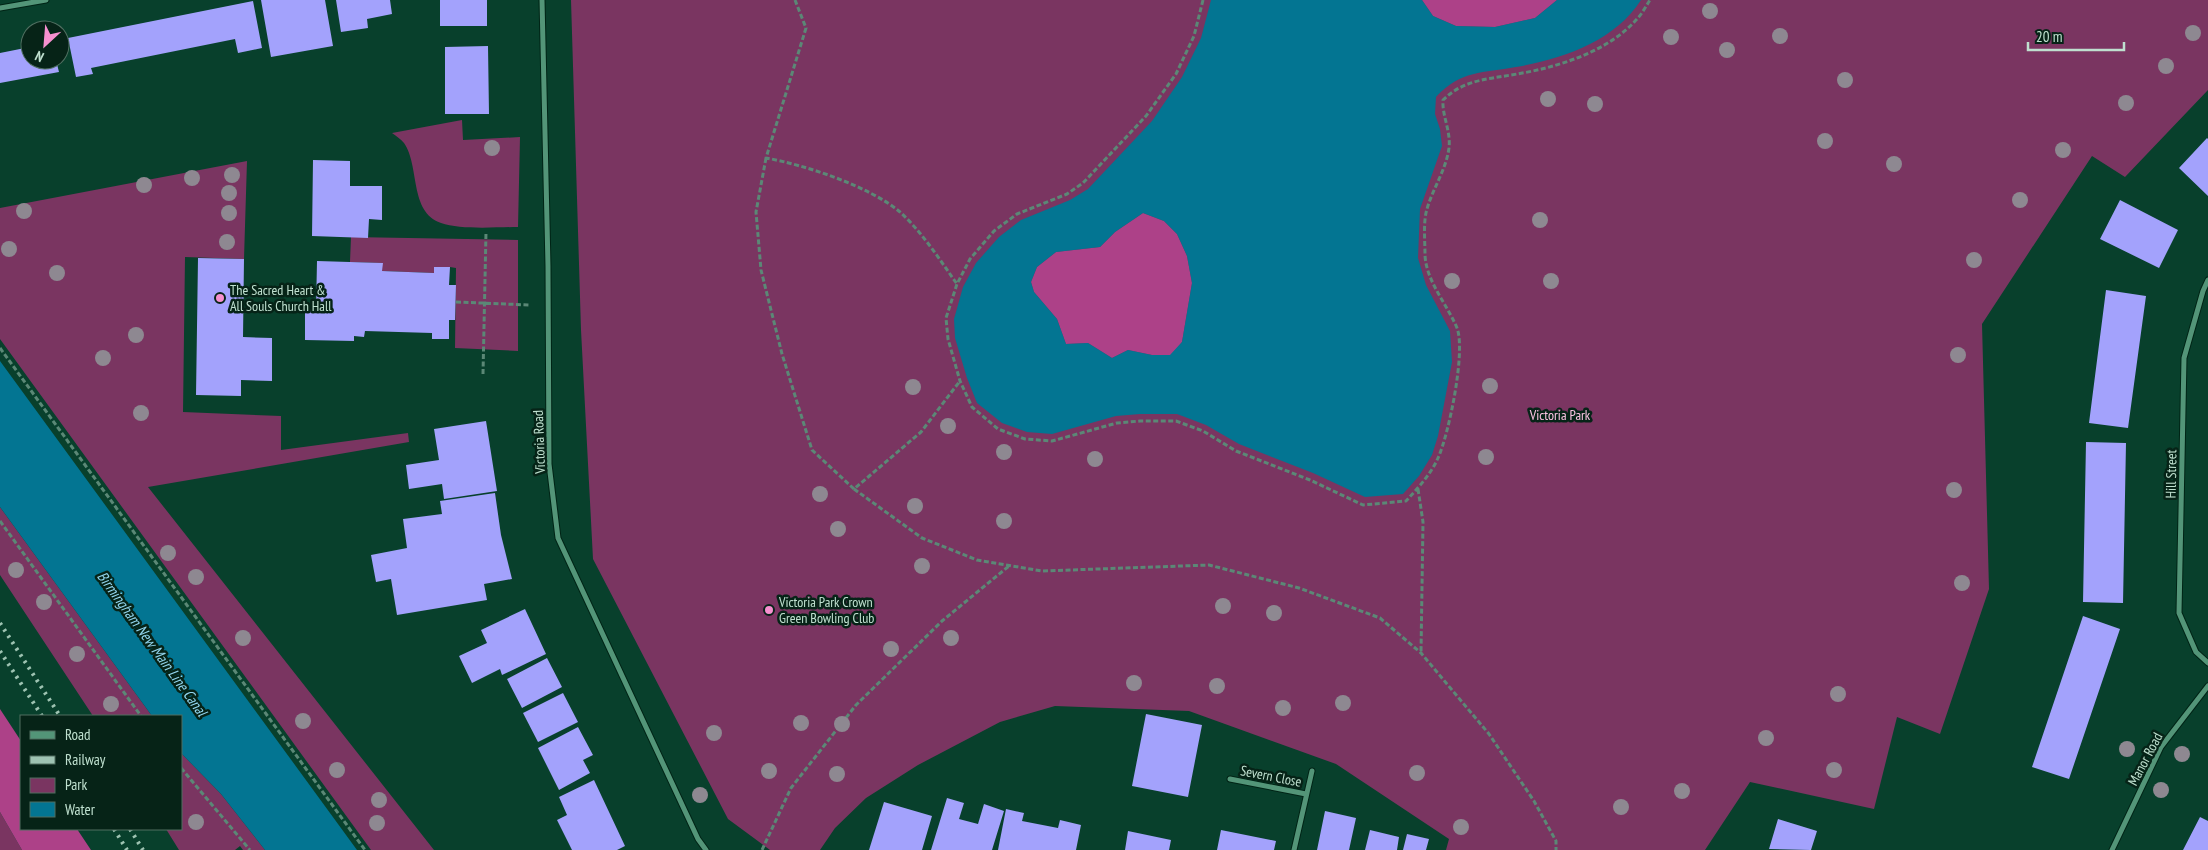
<svg xmlns="http://www.w3.org/2000/svg" width="2208" height="850" viewBox="0 0 2208 850" font-family="'PT Sans Narrow',sans-serif">
	<style>
		.green { fill: #7a3561 }
		.forest { fill: #ad4188 }
		.water { fill: #037592; fill-rule: evenodd }
		.building { fill: #a3a2fc }
		.lines { fill: none; stroke-linecap: round; stroke-linejoin: round }
		.street-casing { stroke: #002416; stroke-width: 7 }
		.path { stroke: #5b8876; stroke-width: 3; stroke-dasharray: 5 2.5; stroke-linecap: butt }
		.street { stroke: #539578; stroke-width: 5 }
		.rail { stroke: #9ec3b2; stroke-width: 4; stroke-dasharray: 2.5 5; stroke-linecap: butt }
		.tree { fill: #8e8891 }
		.poi-dot { fill: #f690cf; stroke: #062317; stroke-width: 2 }
		.labels { text-anchor: middle; stroke-width: 5; stroke-linejoin: round; paint-order: stroke }
		.poi-label { font-size: 14px; fill: #bfe0cf; stroke: #062317; text-anchor: start }
		.park-label { font-size: 14px; fill: #fcc3e3; stroke: #062317 }
		.street-label { font-size: 14px; fill: #bfe0cf; stroke: #062317 }
		.water-label { font-size: 15px; font-style: italic; fill: #92d5ee; stroke: #062317 }
	</style>
	<rect width="100%" height="100%" fill="#08402c"/>
	<path class="green" d="M571,0H2208V90L2125,177L2092,156L1982,324L1989,589L1940,734L1897,717L1874,809L1750,782L1705,850H1446L1449,839L1336,764L1189,711L1055,706L1000,722L918,765L866,798L835,828L820,850H770L728,819L593,559L581,330Z
		M462,120L463,140L520,137L518,227C497,227 460,230 441,223C409,212 420,166 404,143C401,139 396,136 392,133Z
		M247,161L244,259L185,257L183,412L281,416V450L408,433L409,442L148,487L434,850H371L0,339V208Z
		M351,237L518,240V351L455,348L456,268L450,267L434,273L382,271V263L350,262Z
		M0,507L152,716H93L0,575Z
		M181,753L221,794L265,850H243L240,846L235,850H179L166,829H181Z
		M0,812L22,850H0Z"/>
	<path class="forest" d="M1422,0H1557L1535,18L1495,27L1456,26L1433,16Z
		M1143,213L1164,221L1177,234L1187,256L1192,283L1182,342L1171,355H1152L1128,350L1112,358L1088,343L1066,344L1057,319L1034,292L1031,282L1037,267L1056,252L1100,247L1115,232Z
		M0,709L21,741V829H77L91,850H22L0,812Z"/>
	<path class="water" d="M1211,0H1422L1433,16L1456,26L1495,27L1535,18L1557,0H1641C1615,41 1563,59 1516,67C1483,73 1461,70 1436,97L1435,114L1440,129L1442,146L1420,209L1418,258L1426,285L1450,331L1452,362L1438,436L1432,455L1419,476L1403,494L1365,497L1313,473L1239,444L1206,425L1177,414H1140L1116,416L1052,434L1027,432L1002,423L977,403L967,378L955,338L954,319L963,287L976,263L999,237L1021,220L1070,200L1088,189L1152,121L1182,77L1201,38ZM1143,213L1164,221L1177,234L1187,256L1192,283L1182,342L1170,355H1152L1128,350L1112,358L1088,343L1066,344L1057,319L1034,292L1031,282L1037,267L1056,252L1100,247L1115,232Z
		M0,361L357,850H265L221,794L181,753V716H152L0,507Z"/>
	<path class="building" d="M261,0H325L333,46L271,57Z
		M336,0H390L392,14L367,19L368,28L341,32Z
		M440,0H487V26H440Z
		M253,1L262,48L238,53L235,39L91,68L93,74L76,77L68,38Z
		M488,46L489,114H445V47Z
		M30,47V60H56L59,72L0,83V53Z
		M2207,138L2208,139V196L2179,168Z
		M313,160L350,161V186H382V220L369,219L368,238L312,236Z
		M2120,200L2178,230L2159,268L2100,239Z
		M198,258L244,259L243,337L272,338V381L241,380V396L196,395Z
		M317,261L383,263L382,271L434,273V267H450L449,285H456L455,320H449V339H432V333L365,331L364,337L354,336V341L305,340V309L316,310Z
		M2106,290L2146,296L2128,428L2089,423Z
		M486,421L497,491L444,499L442,484L409,489L406,465L439,460L434,429Z
		M2086,442L2126,443L2123,603L2083,602Z
		M495,493L501,535L512,579L484,584L487,600L397,615L391,579L376,582L371,555L407,548L403,519L442,514L440,501Z
		M525,609L546,654L502,675L500,669L472,683L459,656L487,643L481,630Z
		M2083,616L2120,629L2069,779L2032,767Z
		M547,658L562,687L522,708L507,679Z
		M563,693L578,722L538,742L523,713Z
		M1146,714L1202,725L1188,797L1132,786Z
		M578,727L593,755L583,760L590,773L559,790L538,748Z
		M594,780L625,846L617,850H572L557,820L567,815L559,797Z
		M947,798L964,803L959,819L978,824L984,804L1004,811L992,850H931Z
		M884,802L932,816L922,850H869Z
		M1006,809L1024,813L1022,821L1058,828L1060,820L1081,825L1076,850H998Z
		M1325,811L1356,818L1349,850H1317Z
		M2200,817L2208,821V850H2183Z
		M1778,819L1817,831L1811,850L1769,849Z
		M1221,830L1276,841L1274,850H1217Z
		M1370,830L1399,837L1397,850H1365Z
		M1128,831L1171,840L1169,850H1125Z
		M1407,834L1429,839L1426,850H1403Z"/>
	<g class="lines">
		<defs>
			<path id="street" d="M542,0L548,266L549,464L558,538L698,839L706,850
				M0,8L46,0
				M2208,280L2203,291L2184,358L2179,613L2196,652L2208,663
				M1230,779L1306,794
				M1294,850L1312,771
				M2112,850L2161,747L2208,686"/>
		</defs>
		<use href="#street" class="street-casing"/>
		<path class="path" d="M795,0L806,28L766,158C805,165 869,186 900,212C922,232 940,260 957,284
			M1203,0L1194,36L1176,74L1146,116L1083,183L1067,194L1017,214L994,231L970,259L957,284L946,318L948,339L960,381L972,407L998,429L1025,439L1052,441L1117,423L1140,421H1176L1203,431L1236,451L1310,480L1363,505L1406,501C1418,488 1431,474 1438,458C1449,434 1466,351 1457,328C1447,304 1426,281 1425,255C1425,241 1423,222 1427,209C1433,188 1446,170 1449,148C1451,131 1442,116 1443,100C1464,79 1490,79 1517,74C1559,67 1609,51 1637,19C1642,14 1646,6 1650,0
			M766,158L756,212L761,270L782,354L812,450L854,489L921,432L960,381
			M456,302L530,305
			M0,348L365,850
			M483,374L486,232
			M854,489L922,538L977,560L1042,571L1209,565L1299,588L1380,618L1421,653L1489,734L1534,801L1556,841V850
			M1418,489L1423,522L1421,652
			M0,521L141,716
			M181,768L250,850
			M762,850L791,788L856,705L942,621L1009,566"/>
		<use href="#street" class="street"/>
		<path class="rail" d="M0,623L60,716
			M0,651L42,716
			M114,829L127,850
			M130,829L143,850"/>
	</g>
	<g class="tree">
		<circle cx="1710" cy="11" r="8"/>
		<circle cx="2193" cy="33" r="8"/>
		<circle cx="1780" cy="36" r="8"/>
		<circle cx="1671" cy="37" r="8"/>
		<circle cx="1727" cy="50" r="8"/>
		<circle cx="2166" cy="66" r="8"/>
		<circle cx="1845" cy="80" r="8"/>
		<circle cx="1548" cy="99" r="8"/>
		<circle cx="2126" cy="103" r="8"/>
		<circle cx="1595" cy="104" r="8"/>
		<circle cx="1825" cy="141" r="8"/>
		<circle cx="492" cy="148" r="8"/>
		<circle cx="2063" cy="150" r="8"/>
		<circle cx="1894" cy="164" r="8"/>
		<circle cx="232" cy="175" r="8"/>
		<circle cx="192" cy="178" r="8"/>
		<circle cx="144" cy="185" r="8"/>
		<circle cx="229" cy="193" r="8"/>
		<circle cx="2020" cy="200" r="8"/>
		<circle cx="24" cy="211" r="8"/>
		<circle cx="229" cy="213" r="8"/>
		<circle cx="1540" cy="220" r="8"/>
		<circle cx="227" cy="242" r="8"/>
		<circle cx="9" cy="249" r="8"/>
		<circle cx="1974" cy="260" r="8"/>
		<circle cx="57" cy="273" r="8"/>
		<circle cx="1452" cy="281" r="8"/>
		<circle cx="1551" cy="281" r="8"/>
		<circle cx="136" cy="335" r="8"/>
		<circle cx="1958" cy="355" r="8"/>
		<circle cx="103" cy="358" r="8"/>
		<circle cx="1490" cy="386" r="8"/>
		<circle cx="913" cy="387" r="8"/>
		<circle cx="141" cy="413" r="8"/>
		<circle cx="948" cy="426" r="8"/>
		<circle cx="1004" cy="452" r="8"/>
		<circle cx="1486" cy="457" r="8"/>
		<circle cx="1095" cy="459" r="8"/>
		<circle cx="1954" cy="490" r="8"/>
		<circle cx="820" cy="494" r="8"/>
		<circle cx="915" cy="506" r="8"/>
		<circle cx="1004" cy="521" r="8"/>
		<circle cx="838" cy="529" r="8"/>
		<circle cx="168" cy="553" r="8"/>
		<circle cx="922" cy="566" r="8"/>
		<circle cx="16" cy="570" r="8"/>
		<circle cx="196" cy="577" r="8"/>
		<circle cx="1962" cy="583" r="8"/>
		<circle cx="44" cy="602" r="8"/>
		<circle cx="1223" cy="606" r="8"/>
		<circle cx="1274" cy="613" r="8"/>
		<circle cx="243" cy="638" r="8"/>
		<circle cx="951" cy="638" r="8"/>
		<circle cx="891" cy="649" r="8"/>
		<circle cx="77" cy="654" r="8"/>
		<circle cx="1134" cy="683" r="8"/>
		<circle cx="1217" cy="686" r="8"/>
		<circle cx="1838" cy="694" r="8"/>
		<circle cx="1343" cy="703" r="8"/>
		<circle cx="111" cy="704" r="8"/>
		<circle cx="1283" cy="708" r="8"/>
		<circle cx="303" cy="721" r="8"/>
		<circle cx="801" cy="723" r="8"/>
		<circle cx="842" cy="724" r="8"/>
		<circle cx="714" cy="733" r="8"/>
		<circle cx="1766" cy="738" r="8"/>
		<circle cx="2127" cy="749" r="8"/>
		<circle cx="2182" cy="754" r="8"/>
		<circle cx="337" cy="770" r="8"/>
		<circle cx="1834" cy="770" r="8"/>
		<circle cx="769" cy="771" r="8"/>
		<circle cx="1417" cy="773" r="8"/>
		<circle cx="837" cy="774" r="8"/>
		<circle cx="2161" cy="790" r="8"/>
		<circle cx="1682" cy="791" r="8"/>
		<circle cx="700" cy="795" r="8"/>
		<circle cx="379" cy="800" r="8"/>
		<circle cx="1621" cy="807" r="8"/>
		<circle cx="196" cy="822" r="8"/>
		<circle cx="377" cy="823" r="8"/>
		<circle cx="1461" cy="827" r="8"/>
	</g>
	<g class="poi-dot">
		<circle cx="220" cy="298" r="5"/>
		<circle cx="769" cy="610" r="5"/>
	</g>
	<g class="labels">
		<g class="poi-label">
			<text x="230" y="295">The Sacred Heart &amp;<tspan x="230" dy="16">All Souls Church Hall</tspan></text>
			<text x="779" y="607">Victoria Park Crown<tspan x="779" dy="16">Green Bowling Club</tspan></text>
		</g>
		<g class="park-label">
			<text x="1560" y="420">Victoria Park</text>
		</g>
		<g class="street-label">
			<text transform="translate(539 442) rotate(-92)" y="5">Victoria Road</text>
			<text transform="translate(2171 474) rotate(-89)" y="5">Hill Street</text>
			<text transform="translate(2145 759) rotate(-62)" y="5">Manor Road</text>
			<text transform="translate(1271 776) rotate(11)" y="5">Severn Close</text>
		</g>
		<g class="water-label">
			<text transform="translate(152 644) rotate(54)" y="5">Birmingham New Main Line Canal</text>
		</g>
	</g>
	<rect x="20" y="715" width="162" height="115" fill="#062317" stroke="#506f61"/>
	<rect x="30" y="731" width="25" height="8" fill="#539578" stroke="#506f61"/>
	<text x="65" y="740" font-size="15" fill="#bfe0cf">Road</text>
	<rect x="30" y="756" width="25" height="8" fill="#9ec3b2" stroke="#506f61"/>
	<text x="65" y="765" font-size="15" fill="#bfe0cf">Railway</text>
	<rect x="30" y="778" width="25" height="15" fill="#7a3561" stroke="#506f61"/>
	<text x="65" y="790" font-size="15" fill="#bfe0cf">Park</text>
	<rect x="30" y="802" width="25" height="15" fill="#037592" stroke="#506f61"/>
	<text x="65" y="815" font-size="15" fill="#bfe0cf">Water</text>
	<g transform="translate(45 45) rotate(206)"><circle r="24" fill="#062317" stroke="#506f61"/>
	<path d="M0-4L9 19L0 12L-9 19Z" fill="#f690cf"/>
	<text y="-8" font-size="14" font-weight="bold" text-anchor="middle" fill="#bfe0cf">N</text>
	</g>
	<path d="M2028 42v8h96v-8" fill="none" stroke="#bfe0cf" stroke-width="2.5"/>
	<text x="2036" y="42" font-size="15" fill="#bfe0cf" stroke="#062317" stroke-width="4" paint-order="stroke">20 m</text>
</svg>
